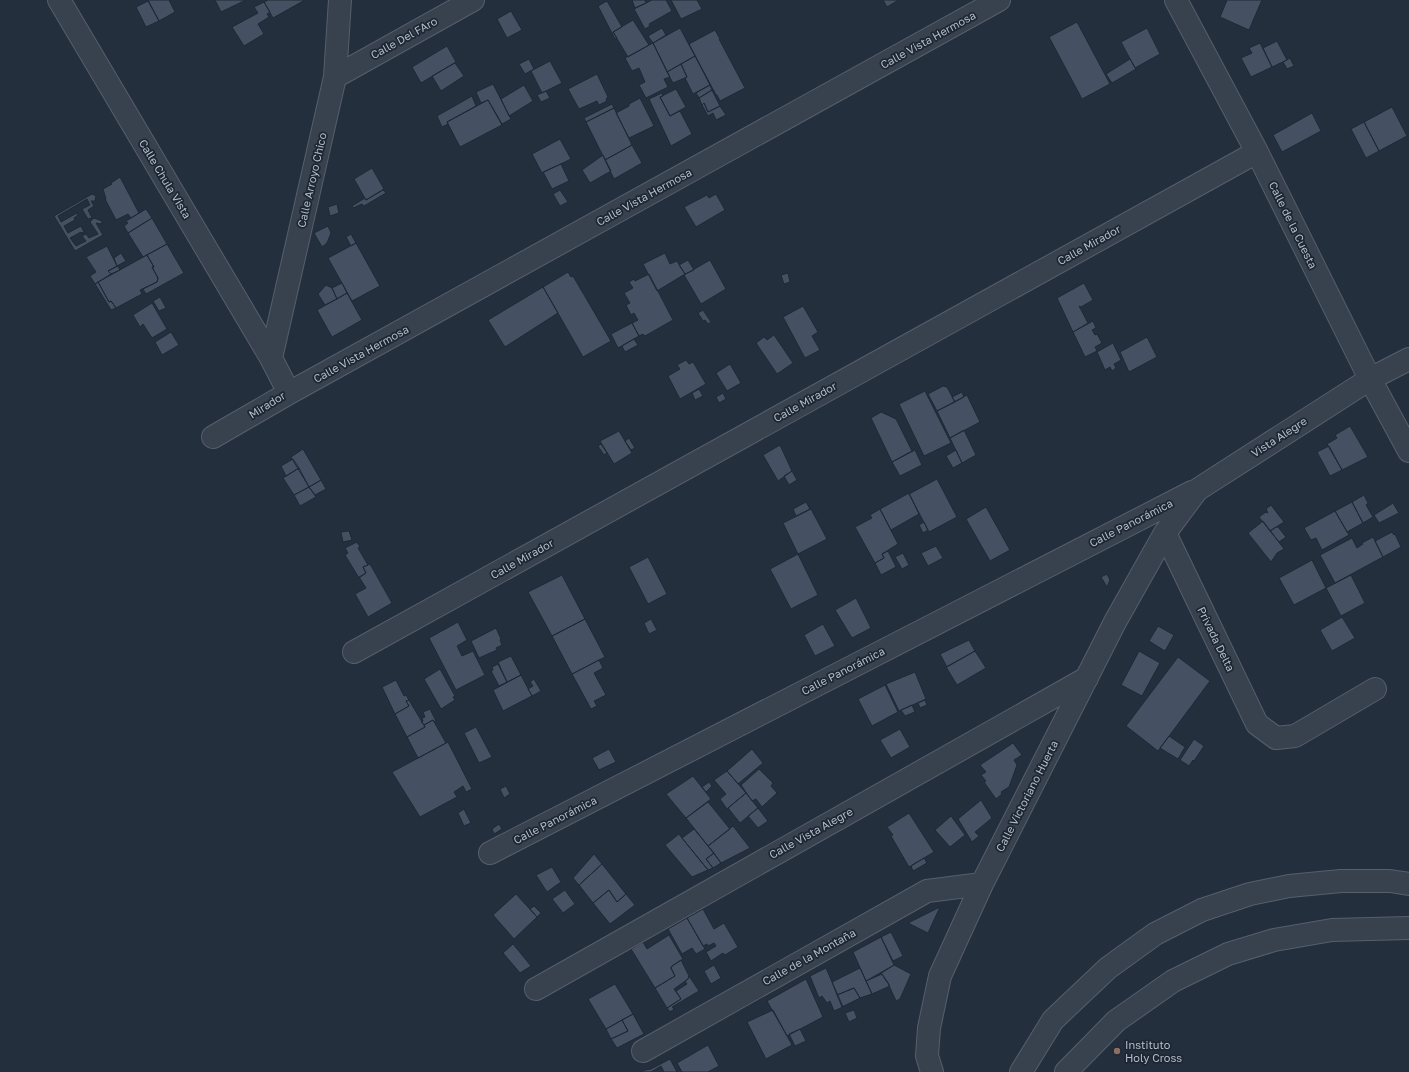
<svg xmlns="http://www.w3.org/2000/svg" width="1409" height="1072" viewBox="0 0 1409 1072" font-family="'Golos Text',sans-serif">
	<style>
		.building { fill: #455162; stroke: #1f2835 }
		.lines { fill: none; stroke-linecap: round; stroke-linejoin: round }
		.minor-casing { stroke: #565f6c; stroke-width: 24 }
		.minor { stroke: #38414e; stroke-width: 22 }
		.education-dot { fill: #8d6e63; stroke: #1d2633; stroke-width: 1.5 }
		.labels { text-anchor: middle; stroke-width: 3.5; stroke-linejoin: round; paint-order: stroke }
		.street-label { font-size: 11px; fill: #b4bcc9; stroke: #1d2633 }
		.poi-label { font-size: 11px; fill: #b4bcc9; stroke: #1d2633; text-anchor: start }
	</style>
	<rect width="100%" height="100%" fill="#242f3e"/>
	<path class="building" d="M148,0H169L175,12L159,21Z
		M215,0H246L221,12Z
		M268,0H305L273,18L264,2Z
		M632,0H645L646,3L635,8Z
		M652,0H666L672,11L649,24L650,26L645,29L634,9Z
		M671,0H697L702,9L681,19Z
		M883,0H897V1L887,7Z
		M1227,0H1262L1249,30L1220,17Z
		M148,1L159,21L146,27L136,7Z
		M607,1L622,27L613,32L617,38L615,39L598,6Z
		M264,2L270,12L267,14L269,17L258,24L264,34L244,46L232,27L258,13L254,7Z
		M511,11L522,30L507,38L497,19Z
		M633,20L649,45L628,57L613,32Z
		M1077,22L1110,84L1082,99L1049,37Z
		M662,28L666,35L653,43L648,36Z
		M680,28L695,56L667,72L653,43Z
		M1147,28L1160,54L1135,68L1121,42Z
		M715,30L720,39H719L745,88L720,101L717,95H716L689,44Z
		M1277,41L1287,60L1272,67L1263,48Z
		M653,43L670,77L664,79L668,87L646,98L639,85L645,82L639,68L632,71L625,58Z
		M1260,43L1272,67L1251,77L1241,58L1252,53L1249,48Z
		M447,46L456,62L421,83L412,67Z
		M695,56L710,85L693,94L685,78L687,77L681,64Z
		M1290,58L1294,66L1287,69L1283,62Z
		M529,59L534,69L525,74L519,64Z
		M1130,59L1136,69L1112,83L1106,74Z
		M550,61L562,83L542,93L531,71Z
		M455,63L464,76L441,91L432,76Z
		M681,64L687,77L673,83L667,72Z
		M597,74L608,97L606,99L607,101L599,105L597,101L579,109L568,89Z
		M493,84L511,119L502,124L488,100L481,103L476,92Z
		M524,85L533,101L509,116L501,99Z
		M710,85L712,90L699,98L696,93Z
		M676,89L686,107L670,116L660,97Z
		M712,90L720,106L708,112L704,103L702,105L699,98Z
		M546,91L550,98L541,102L537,95Z
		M662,93L663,96L660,97L670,116L680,111L692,134L671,146L649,99Z
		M472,96L476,106L447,122L448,124L442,127L437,116Z
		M640,98L654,126L629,138L616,113L629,106V104Z
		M488,100L502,125L460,147L447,122Z
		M704,103L708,112L720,106L726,115L716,120L713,113L708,116L702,105Z
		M612,104L614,108L586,122L584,118Z
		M1392,107L1407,136L1379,151L1364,122Z
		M614,108L632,145L605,160L586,122Z
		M1312,113L1321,131L1282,152L1273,135Z
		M1364,122L1379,151L1366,158L1351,129Z
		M560,139L571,159L542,173L532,154Z
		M632,145L642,163L614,179L605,160Z
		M603,155L611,171L590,183L582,170Z
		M561,164L569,181L552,189L543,172Z
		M372,168L384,189L366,200L354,179Z
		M120,177L139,213L131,218L128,214L116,220L105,199H106L103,189L112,184L111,183Z
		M383,190L386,193L364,206L362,204L353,208L352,206L365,198L366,200Z
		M560,190L568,202L560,206L553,194Z
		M92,194L96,196L95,201H91L94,206L88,210L92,218L88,219L82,209L90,205L87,199L58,216L61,222L77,213L78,215L74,218L75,220L64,226L68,233L81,226L84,232L82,233L81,232L70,238L76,246L86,241L82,236L86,234L89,238L98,234L90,222L94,218L102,221L101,224L96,223L103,235L75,251L54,216Z
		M716,194L725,210L696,227L684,207L707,195L709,198Z
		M337,204L339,213L330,216L328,207Z
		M146,209L152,218L128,233L124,226L128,223L126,221Z
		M152,218L167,244L143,257L128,233Z
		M328,226L331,233L327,243L322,247L314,233Z
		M351,234L356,243L351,246L346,237Z
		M356,243L380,286L352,301L328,258Z
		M167,244L184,273L146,294L143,289L157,282L158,278L152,267H154L147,255Z
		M107,246L117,266L108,271L111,274L95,284L90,276L96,272L86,257Z
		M121,253L126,261L117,266L114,258Z
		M665,253L670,264L677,261L685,274L657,291L643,264Z
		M147,255L154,267H152L158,278L157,282L140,290L142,294L116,308L111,301L109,302L98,282Z
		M688,260L694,270L685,274L679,265Z
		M710,260L726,289L701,304L684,275Z
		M118,266L120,270L111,274L108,271Z
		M568,272L571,277L573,276L611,341L583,357L543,287Z
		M788,273L790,282L784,284L781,275Z
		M649,274L673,320L645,336L643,334L639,336L632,323L638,320L634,313L631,315L626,305L630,303L624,293L633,288L629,282L634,279L635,281Z
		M98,282L109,302L111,301L116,308L111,310L95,284Z
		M342,283L347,293L337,299L332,288Z
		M1084,283L1093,300L1081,307L1079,306L1088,323L1073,332L1057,298Z
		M326,285L332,288L337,299L325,305L318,294Z
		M543,287L558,313L505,347L488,320Z
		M347,293L362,320L332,337L317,310Z
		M160,297L166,308L159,311L153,301Z
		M152,303L167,329L152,338L143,324L140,327L133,315Z
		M803,306L818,332L812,336L820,350L805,358L783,317Z
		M703,310L711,322L708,324L705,320L703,321L698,313Z
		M1093,321L1096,328L1092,330L1095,335L1097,334L1102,343L1095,347L1097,351L1085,357L1073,332Z
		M632,323L639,336L618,348L611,334Z
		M171,332L179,345L162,355L155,342Z
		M774,335L793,363L777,374L756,343L764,337L767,340Z
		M1147,337L1157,357L1129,372L1120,352Z
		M634,339L638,345L625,352L622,346Z
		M1113,343L1121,360L1114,364L1116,368L1112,371L1110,367L1105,370L1097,352Z
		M686,360L689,364L693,362L706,384L680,399L668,376L680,369L677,365Z
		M730,364L741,383L727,391L716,373Z
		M943,386L947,387L955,402L937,411L928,394Z
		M699,389L703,396L695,400L692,393Z
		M925,391L951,443L924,456L899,404Z
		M962,392L964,397L955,402L952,397Z
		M723,393L726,399L719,403L716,397Z
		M967,395L980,422L950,438L937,411Z
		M881,412L896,419L912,451L892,462L871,418Z
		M1350,426L1368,457L1342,470L1327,444L1337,438L1335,435Z
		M964,430L976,455L962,463L950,438Z
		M619,431L632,453L614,464L600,441Z
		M629,438L635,448L631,450L625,441Z
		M601,444L607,453L604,455L598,446Z
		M780,445L792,471L778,481L763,455Z
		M1329,446L1342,470L1330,476L1317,452Z
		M303,449L321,480L309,487L291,457Z
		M915,450L922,465L900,476L892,462Z
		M956,450L962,463L953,468L946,456Z
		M293,459L299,468L286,476L281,466Z
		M299,468L309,487L294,495L283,478Z
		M792,471L797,480L789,485L784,476Z
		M937,479L957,517L929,532L909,494Z
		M321,480L326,489L315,495L309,487Z
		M309,487L316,497L300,506L294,495Z
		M909,493L919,514L891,530L880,509Z
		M1364,495L1368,503L1366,505L1373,517L1363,523L1352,502Z
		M806,502L810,509L796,516L793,509Z
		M1352,502L1363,523L1347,532L1335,511Z
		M1393,503L1399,513L1379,523L1374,515Z
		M1271,505L1284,522L1270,531L1259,517L1266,512L1268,513L1266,509Z
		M986,507L1010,550L990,561L966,519Z
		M811,509L827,539L798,554L783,523Z
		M880,509L898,544L882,554L884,558L875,563L855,527L872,518L870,515Z
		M1335,511L1349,535L1322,550L1316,538L1311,540L1304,528Z
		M1263,521L1284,549L1277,553L1271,562L1248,533Z
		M924,522L928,530L923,533L919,525Z
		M1276,527H1278L1286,537L1279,542L1270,531Z
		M349,531L352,540L343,542L341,532Z
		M1392,532L1394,535L1395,534L1401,547L1383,557L1375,541Z
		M1373,537L1383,557L1335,583L1320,555L1352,538L1357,548L1363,544L1362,543Z
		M357,542L360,547L358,548L368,565L363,567L366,573L359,578L345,555L348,553L345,548Z
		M936,546L943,558L928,566L921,553Z
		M888,551L896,567L881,575L875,563L884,558L882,554Z
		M903,553L909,565L902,569L895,557Z
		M798,554L818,595L791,609L770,569Z
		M648,557L667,594L648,604L629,567Z
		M1312,560L1326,588L1294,605L1279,578Z
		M370,564L392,603L368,617L355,594L366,588L359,577L366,573L363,567Z
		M1107,574L1110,580L1107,587L1101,577Z
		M562,575L585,619L552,636L528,592Z
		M1351,575L1365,603L1341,616L1326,588Z
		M856,598L871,628L852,638L835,610Z
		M1342,617L1355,638L1332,651L1320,630Z
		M585,619L605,657L572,674L552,636Z
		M651,619L657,630L649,634L644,623Z
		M458,622L467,640L457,646L462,656L473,651L485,675L456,690L429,638Z
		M823,624L835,646L815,656L804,635Z
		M1158,626L1174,635L1165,651L1149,641Z
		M496,628L501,639L500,640L502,645L496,648L497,650L479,658L471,641Z
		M969,640L975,651L947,667L940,654Z
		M975,651L986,668L957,685L946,667Z
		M1139,651L1160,663L1142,696L1121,685Z
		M511,656L521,675L507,682L498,662Z
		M1178,657L1210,681L1158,751L1126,726Z
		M599,660L603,668L594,673L606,695L594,701L597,706L591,709L572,674Z
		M498,664L507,682L499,686L491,671L493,670L492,667Z
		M440,669L455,696L453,697L455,700L441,709L424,679Z
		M915,672L926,699L899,711L886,684Z
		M521,675L532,696L503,711L493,690Z
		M534,679L541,691L532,696L528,689L533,686L530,682Z
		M396,680L404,696L406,695L409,700L406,701L409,706L395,714L382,687Z
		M885,685L898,712L872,726L858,699Z
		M409,700L425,727L407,737L395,714L409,706L406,701Z
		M925,700L927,705L920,708L918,703Z
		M912,705L915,712L905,716L901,710Z
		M430,709L436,721L434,722L433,720L424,725L421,722L423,721L422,718L425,717L423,712Z
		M433,720L446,743L418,758L407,737L425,727L424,725Z
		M476,727L492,757L479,763L464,733Z
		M900,729L910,747L891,758L880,740Z
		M1169,736L1185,747L1178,759L1160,748Z
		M1194,739L1204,746L1194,761L1193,760L1189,766L1180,760Z
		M448,742L472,789L466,792L463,786L454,792L457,797L420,817L392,772Z
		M1013,743L1022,755L1014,760L1017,765L1009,787L1001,792L1002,794L996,799L984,782L986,781L981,775L986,772L980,765Z
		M609,749L616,762L599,770L592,758Z
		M752,749L763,763L738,784L727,771Z
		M759,769L773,783L771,786L777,793L762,807L756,799L752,801L741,785Z
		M727,771L746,793L727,809L720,799L726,794L714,780Z
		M693,776L711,799L686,818L666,794Z
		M709,782L712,786L706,792L702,787Z
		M506,786L510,794L504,798L500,789Z
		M746,793L758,808L740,823L728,808Z
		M981,800L992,818L975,832L979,836L972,842L958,819Z
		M708,802L730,829L708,846L686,818Z
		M758,808L768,821L758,828L748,816Z
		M464,809L471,823L464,826L458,813Z
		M909,813L934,852L909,867L891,836L893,835L887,827Z
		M951,816L965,835L950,847L935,830Z
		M499,824L502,829L494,834L492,829Z
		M733,826L750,848L721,863L708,846Z
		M694,829L714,853L706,859L713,868L708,870L682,838Z
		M679,834L682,838L708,870L692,877L665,845Z
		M714,853L721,863L713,868L706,859Z
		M594,854L602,864L579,885L573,878Z
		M924,858L927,863L913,871L911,866Z
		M602,864L626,894L617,902L609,890L593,903L579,885Z
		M552,867L561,882L547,892L536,875Z
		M565,890L575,904L563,913L552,899Z
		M609,890L617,902L626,894L635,905L610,924L593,903Z
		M516,894L537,917L514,939L493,915Z
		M534,906L541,913L537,917L530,909Z
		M940,907L928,933L908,923Z
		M703,909L714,929L724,923L738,947L725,955L723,953L711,961L706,952L716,946L714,943L708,946L707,944L703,946L687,918Z
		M687,918L705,949L696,954L692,948L682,954L668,929Z
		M891,932L903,956L893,961L881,937Z
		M669,935L683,959L672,966L671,968L675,976L655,988L631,949L643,942L647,949Z
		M881,937L894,965L866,981L853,952Z
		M513,944L531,966L520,973L503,953Z
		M681,960L689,976L688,979L674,989L681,999L667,1008L655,988L675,976L671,968L672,966Z
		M714,965L721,978L711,984L704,971Z
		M894,965L911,974L900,999L896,1001L887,981H886L882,974H880Z
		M826,968L843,1007L834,1011L830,1001L827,1003L822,996L819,998L810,976Z
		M860,968L872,994L860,998L854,988L837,995L832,982Z
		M882,974L890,986L872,994L866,981Z
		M689,976L699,991L672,1007L674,1009L670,1012L667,1008L681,999L676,991L687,984L685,981L688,979Z
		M806,979L823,1017L787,1036L767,1001Z
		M615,984L633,1014L606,1029L588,999Z
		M854,988L860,998L842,1007L837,995Z
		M773,1010L792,1045L766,1059L747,1022Z
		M854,1010L857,1018L849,1022L845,1013Z
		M633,1014L644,1034L617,1048L611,1039L628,1031L622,1020Z
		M622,1020L628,1031L611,1039L606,1029Z
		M800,1029L806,1041L795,1046L789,1034Z
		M708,1045L719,1066L708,1072H682L677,1063Z
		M670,1059L677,1072H664L661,1066L651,1072H641L645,1070L651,1069Z"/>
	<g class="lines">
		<defs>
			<path id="minor" d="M59,0L271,358L289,393
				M1176,0L1257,152L1370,379L1409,451
				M335,77L473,0
				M271,358L335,77L340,0
				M213,437L289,393L999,0
				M1165,533L1257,724L1276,738L1295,736L1375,689
				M354,652L1257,152
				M490,853L1192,492
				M536,989L1087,678
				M643,1051L927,891L982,884
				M932,1072L927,1056L929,1028L940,976L982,884L1115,622L1165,533L1197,490L1370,379L1409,359
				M1021,1072L1053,1020L1108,968L1155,934L1202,910L1250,894L1289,886L1341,881H1390L1409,884
				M1066,1072L1116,1021L1173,981L1228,954L1274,940L1332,930L1409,928"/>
		</defs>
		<use href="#minor" class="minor-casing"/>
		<use href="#minor" class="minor"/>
	</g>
	<circle class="education-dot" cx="1117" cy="1051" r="4"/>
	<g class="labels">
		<g class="street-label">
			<text transform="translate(404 38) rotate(-29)" y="4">Calle Del FAro</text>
			<text transform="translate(928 40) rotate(-29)" y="4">Calle Vista Hermosa</text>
			<text transform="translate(165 179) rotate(59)" y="4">Calle Chula Vista</text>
			<text transform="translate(312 180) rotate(-77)" y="4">Calle Arroyo Chico</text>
			<text transform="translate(644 197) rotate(-29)" y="4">Calle Vista Hermosa</text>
			<text transform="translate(1293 225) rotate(64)" y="4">Calle de la Cuesta</text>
			<text transform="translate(1089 245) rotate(-29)" y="4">Calle Mirador</text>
			<text transform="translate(361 354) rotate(-29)" y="4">Calle Vista Hermosa</text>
			<text transform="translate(805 402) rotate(-29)" y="4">Calle Mirador</text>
			<text transform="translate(267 405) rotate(-32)" y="4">Mirador</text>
			<text transform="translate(1279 437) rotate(-33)" y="4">Vista Alegre</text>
			<text transform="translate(1131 523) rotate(-27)" y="4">Calle Panorámica</text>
			<text transform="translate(522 559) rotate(-29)" y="4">Calle Mirador</text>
			<text transform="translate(1216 639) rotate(64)" y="4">Privada Delta</text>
			<text transform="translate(843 671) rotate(-27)" y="4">Calle Panorámica</text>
			<text transform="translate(1027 796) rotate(-63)" y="4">Calle Victoriano Huerta</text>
			<text transform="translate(555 820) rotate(-27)" y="4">Calle Panorámica</text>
			<text transform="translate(811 833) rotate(-29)" y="4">Calle Vista Alegre</text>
			<text transform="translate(809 957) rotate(-29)" y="4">Calle de la Montaña</text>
		</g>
		<g class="poi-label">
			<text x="1125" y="1049">Instituto<tspan x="1125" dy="13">Holy Cross</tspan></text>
		</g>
	</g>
</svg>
